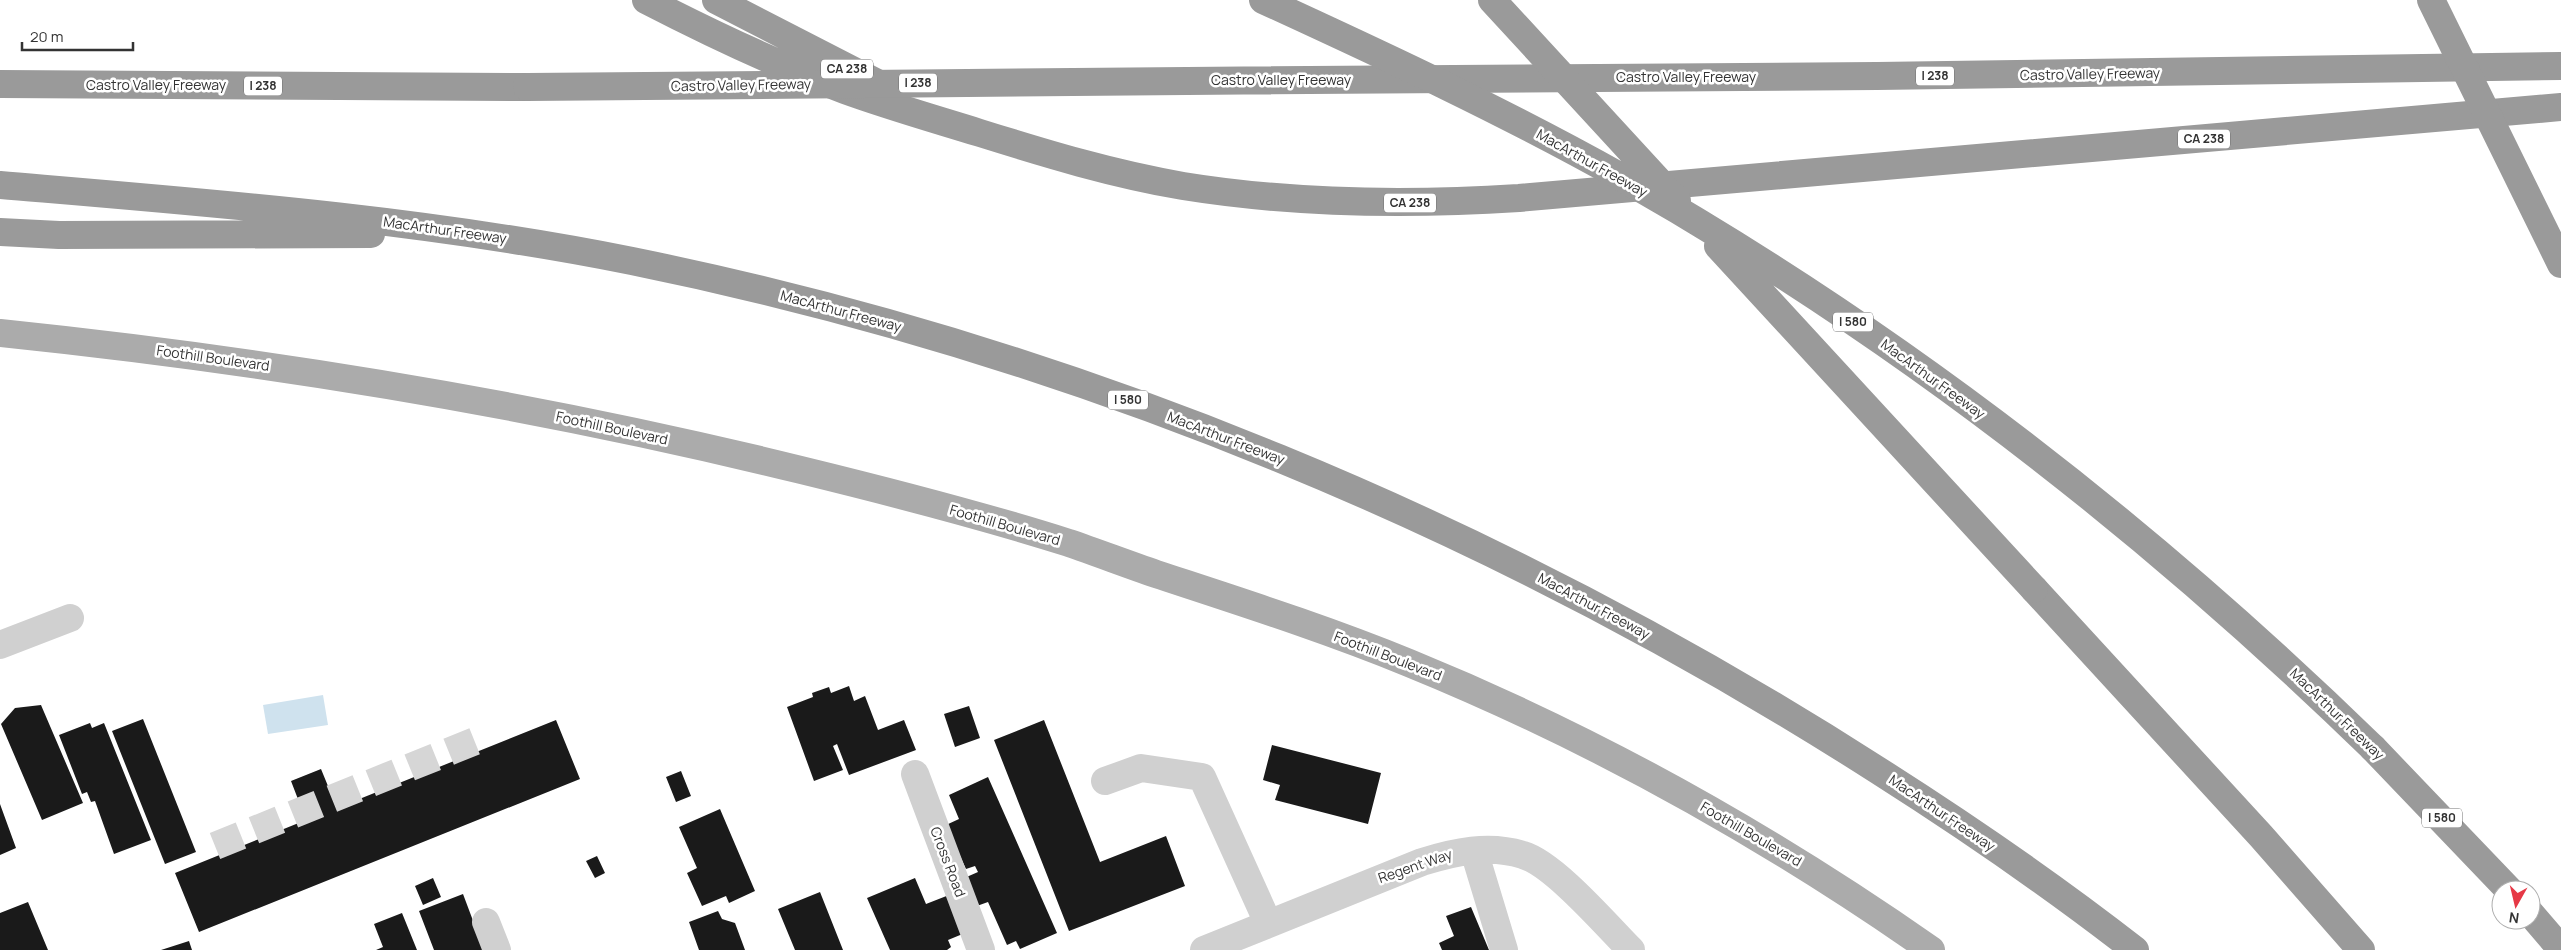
<svg xmlns="http://www.w3.org/2000/svg" width="2561" height="950" viewBox="0 0 2561 950" font-family="Manrope,sans-serif">
	<style>
		.water { fill: #cfe2ee }
		.building { fill: #1a1a1a }
		.lines { fill: none; stroke-linecap: round; stroke-linejoin: round }
		.minor-tunnel { stroke: #d6d6d6; stroke-width: 28; stroke-dasharray: 28 14; stroke-linecap: butt }
		.minor { stroke: #d0d0d0; stroke-width: 28 }
		.major { stroke: #ababab; stroke-width: 28 }
		.highway { stroke: #9a9a9a; stroke-width: 28 }
		.highway-bridge { stroke: #9a9a9a; stroke-width: 28 }
		.labels { text-anchor: middle; stroke-width: 5; stroke-linejoin: round; paint-order: stroke }
		.shield { fill: #fff; stroke: #707070; stroke-width: 1 }
		.shield-label { font-size: 12px; font-weight: bold; fill: #333 }
		.street-label { font-size: 14px; fill: #333; stroke: #fff }
	</style>
	<rect width="100%" height="100%" fill="#fff"/>
	<path class="water" d="M323,695L328,725L268,734L263,705Z"/>
	<path class="building" d="M849,686L854,701L865,696L878,730L904,720L916,750L849,775L837,744L833,746L843,770L814,781L787,707L813,697L812,693L829,687L831,693Z
		M41,705L83,803L42,820L1,724L15,708Z
		M969,706L980,738L955,747L944,714Z
		M143,719L196,852L165,864L112,731Z
		M556,720L580,779L199,932L175,873L306,820L291,781L321,769L337,808Z
		M1044,720L1100,862L1166,836L1185,886L1069,931L994,740Z
		M90,723L92,728L104,723L151,840L114,854L95,801L91,802L87,792L82,794L59,735Z
		M1272,745L1381,773L1368,824L1275,800L1280,785L1263,780Z
		M681,771L691,796L676,802L666,777Z
		M988,777L1057,933L1020,949L1016,941L1007,945L988,902L974,907L962,879L978,872L975,866L966,869L946,825L959,819L949,795Z
		M0,804L16,848L0,855Z
		M720,809L755,891L729,903L726,896L702,906L687,873L697,868L679,827Z
		M597,856L605,873L595,878L586,861Z
		M433,878L441,897L423,905L415,886Z
		M915,878L926,904L949,895L965,933L948,940L951,947L947,950H890L867,898Z
		M820,892L843,950H795L778,909Z
		M463,894L484,950H434L419,911Z
		M28,902L48,950H0V913Z
		M1471,907L1489,950H1442L1439,943L1454,936L1446,916Z
		M718,911L722,919L735,923L745,950H699L689,922Z
		M402,913L417,950H376L383,947L374,924Z
		M189,941L192,950H161Z"/>
	<g class="lines">
		<path class="minor-tunnel" d="M215,846L485,737"/>
		<path class="minor" d="M0,645L70,618
			M915,774L981,950
			M1105,781L1141,768L1202,777L1268,923
			M1474,851L1504,950
			M486,922L497,950
			M1204,950L1422,862C1454,852 1489,844 1523,855C1554,864 1607,926 1631,950"/>
		<path class="major" d="M0,333C269,361 538,405 801,470C891,492 981,515 1069,543C1098,553 1127,564 1156,574C1241,602 1326,629 1409,663C1593,738 1768,836 1931,950"/>
		<path class="highway" d="M646,0C710,33 777,65 845,90C889,106 935,119 980,133C1047,154 1113,174 1183,186C1294,204 1407,205 1519,198L2561,107
			M716,0L883,86
			M1309,80L1877,76L2561,66
			M0,84L527,87
			M0,185C212,203 423,219 632,261C1075,351 1499,527 1879,771C1967,827 2053,886 2135,950
			M0,232L59,235L371,234
			M2034,589L2261,836L2361,950
			M2373,748L2509,890
			M2531,914L2561,949"/>
		<path class="highway-bridge" d="M1263,0C1385,56 1505,112 1621,177C1896,333 2147,528 2373,748
			M1492,0L1677,201
			M2431,0L2561,264
			M527,87L1309,80
			M1718,246L2034,589"/>
	</g>
	<g class="labels">
		<g class="shield">
			<rect x="821" y="59.5" width="52" height="19" rx="4"/>
			<rect x="1916" y="66.5" width="38" height="19" rx="4"/>
			<rect x="899" y="73.5" width="38" height="19" rx="4"/>
			<rect x="244" y="76.5" width="38" height="19" rx="4"/>
			<rect x="2178" y="129.5" width="52" height="19" rx="4"/>
			<rect x="1384" y="193.5" width="52" height="19" rx="4"/>
			<rect x="1833" y="312.5" width="40" height="19" rx="4"/>
			<rect x="1108" y="390.5" width="40" height="19" rx="4"/>
			<rect x="2422" y="808.5" width="40" height="19" rx="4"/>
		</g>
		<g class="shield-label">
			<text x="847" y="73">CA 238</text>
			<text x="1935" y="80">I 238</text>
			<text x="918" y="87">I 238</text>
			<text x="263" y="90">I 238</text>
			<text x="2204" y="143">CA 238</text>
			<text x="1410" y="207">CA 238</text>
			<text x="1853" y="326">I 580</text>
			<text x="1128" y="404">I 580</text>
			<text x="2442" y="822">I 580</text>
		</g>
		<g class="street-label">
			<text transform="translate(2090 74) rotate(-1)" y="5">Castro Valley Freeway</text>
			<text x="1686" y="82">Castro Valley Freeway</text>
			<text x="1281" y="85">Castro Valley Freeway</text>
			<text x="156" y="90">Castro Valley Freeway</text>
			<text transform="translate(741 85) rotate(-1)" y="5">Castro Valley Freeway</text>
			<text transform="translate(1592 163) rotate(29)" y="5">MacArthur Freeway</text>
			<text transform="translate(445 230) rotate(8)" y="5">MacArthur Freeway</text>
			<text transform="translate(841 311) rotate(15)" y="5">MacArthur Freeway</text>
			<text transform="translate(213 358) rotate(8)" y="5">Foothill Boulevard</text>
			<text transform="translate(1933 379) rotate(36)" y="5">MacArthur Freeway</text>
			<text transform="translate(612 428) rotate(12)" y="5">Foothill Boulevard</text>
			<text transform="translate(1226 438) rotate(21)" y="5">MacArthur Freeway</text>
			<text transform="translate(1005 525) rotate(16)" y="5">Foothill Boulevard</text>
			<text transform="translate(1594 606) rotate(28)" y="5">MacArthur Freeway</text>
			<text transform="translate(1388 656) rotate(21)" y="5">Foothill Boulevard</text>
			<text transform="translate(2337 714) rotate(44)" y="5">MacArthur Freeway</text>
			<text transform="translate(1942 813) rotate(34)" y="5">MacArthur Freeway</text>
			<text transform="translate(1751 834) rotate(30)" y="5">Foothill Boulevard</text>
			<text transform="translate(948 862) rotate(69)" y="5">Cross Road</text>
			<text transform="translate(1415 866) rotate(-19)" y="5">Regent Way</text>
		</g>
	</g>
	<g transform="translate(2516 905) rotate(188)"><circle r="24" fill="#ffffff" stroke="#adadad"/>
	<path d="M0-4L9 19L0 12L-9 19Z" fill="#e63946"/>
	<text y="-8" font-size="14" font-weight="bold" text-anchor="middle" fill="#333333">N</text>
	</g>
	<path d="M22 42v8h111v-8" fill="none" stroke="#333333" stroke-width="2.5"/>
	<text x="30" y="42" font-size="15" fill="#333333" stroke="#ffffff" stroke-width="4" paint-order="stroke">20 m</text>
</svg>
